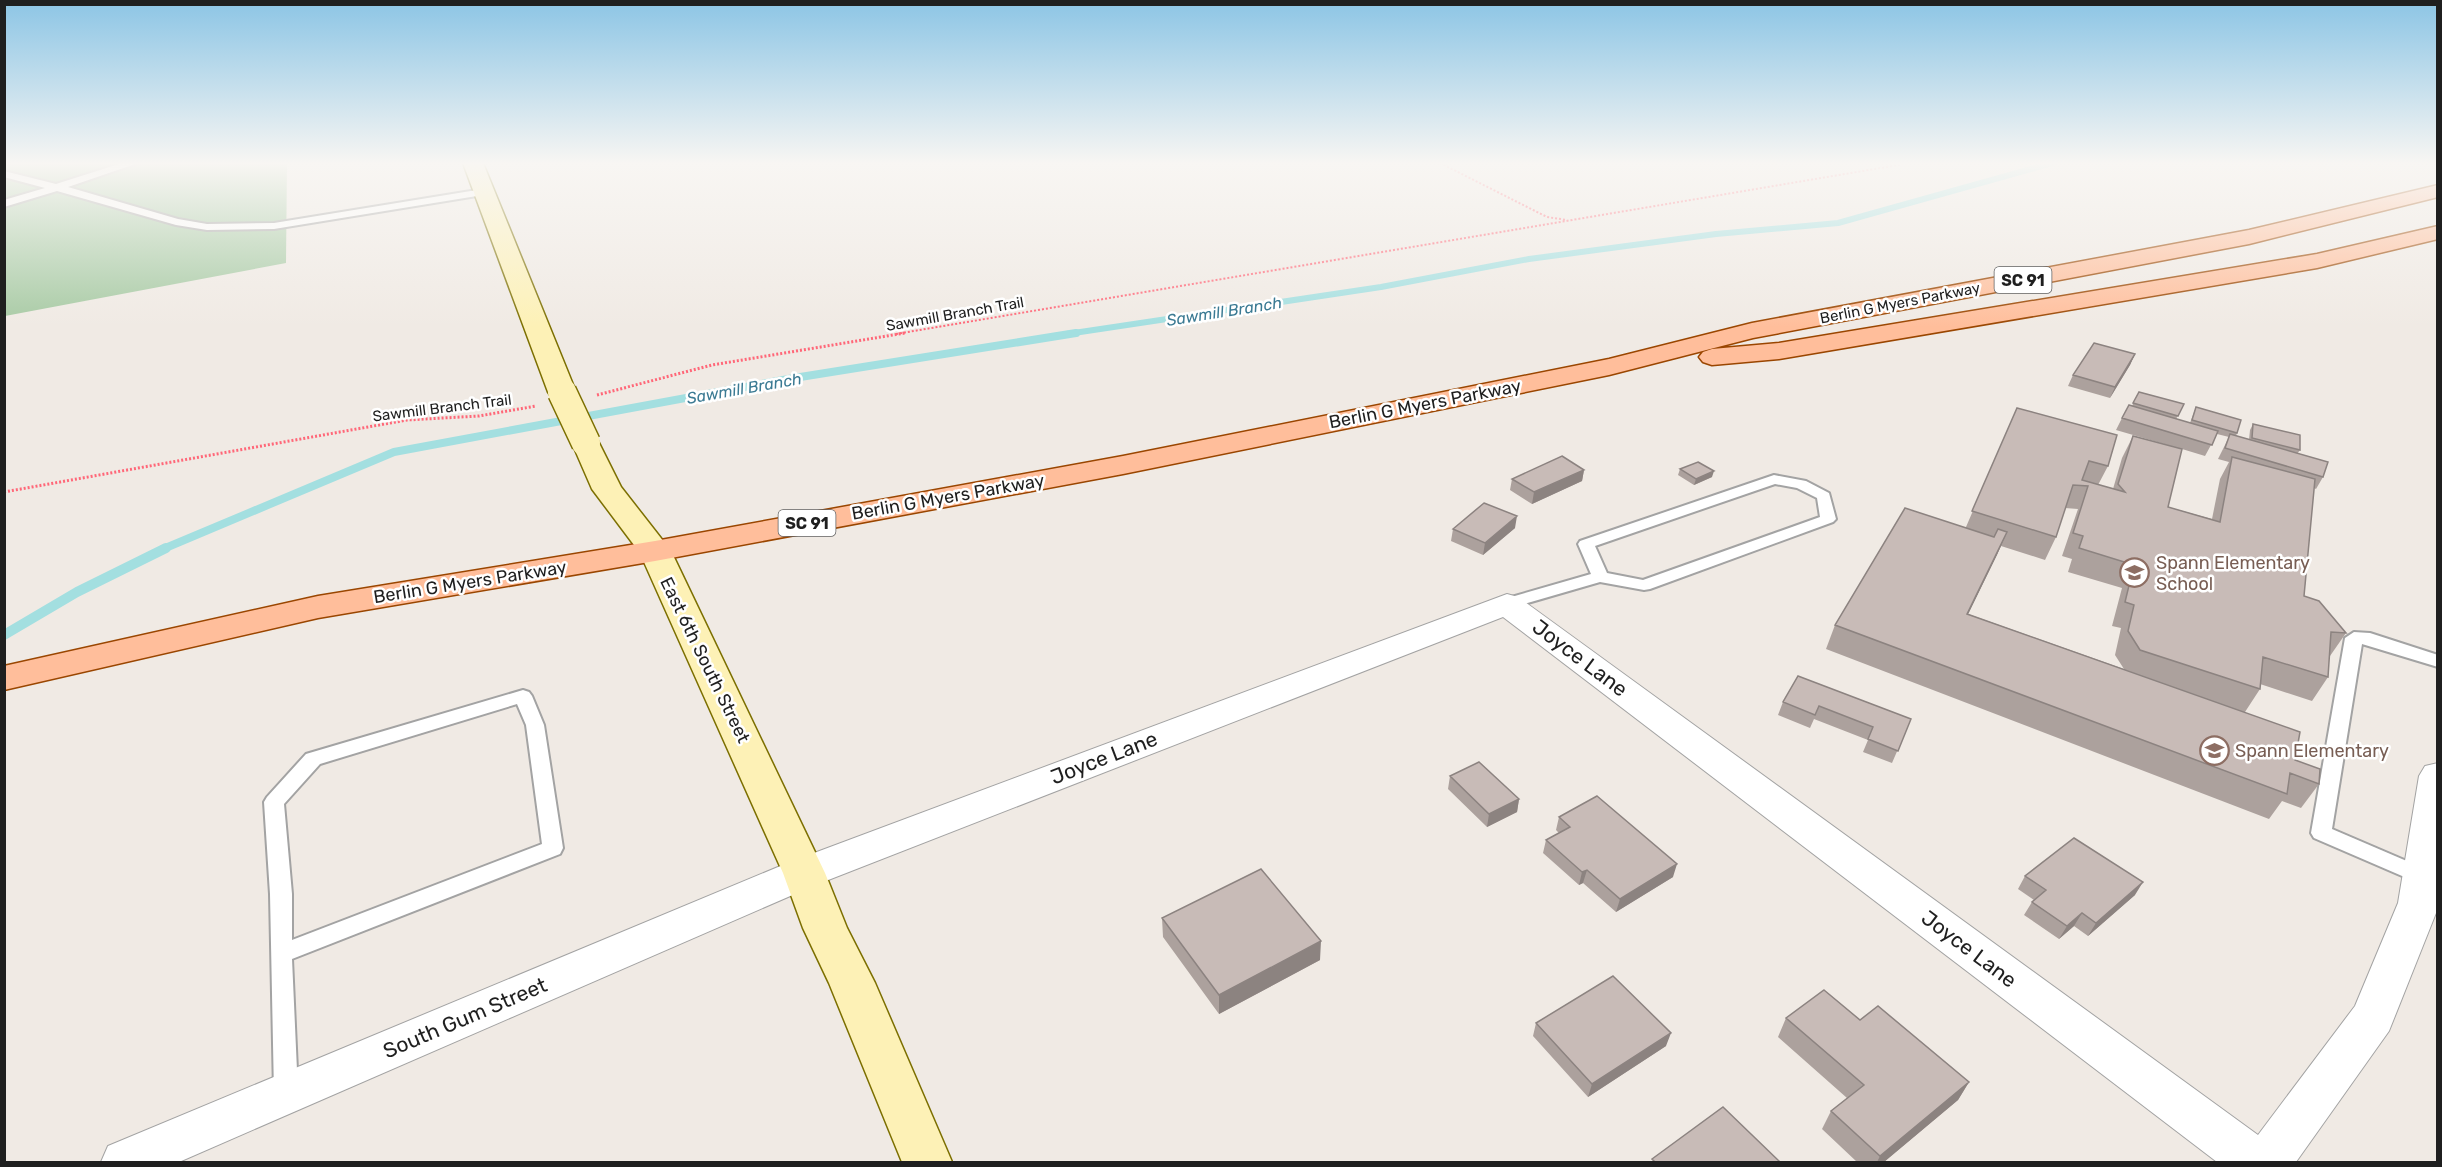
<svg xmlns="http://www.w3.org/2000/svg" width="2442" height="1167" viewBox="0 0 2442 1167" font-family="Rubik,sans-serif">
	<style>
		.cemetery { fill: #a7caa4 }
		.lines { fill: none; stroke-linecap: round; stroke-linejoin: round }
		.stream-far2 { stroke: #a3dfe0; stroke-width: 6 }
		.stream-far1 { stroke: #a3dfe0; stroke-width: 8 }
		.stream { stroke: #a3dfe0; stroke-width: 10 }
		.lane-casing { stroke: #a3a3a3; stroke-width: 4 }
		.street-casing { stroke: #a3a3a3; stroke-width: 2 }
		.secondary-casing { stroke: #7c6f00; stroke-width: 3 }
		.primary-casing { stroke: #9a4600; stroke-width: 3 }
		.path-far1 { stroke: #ff6778; stroke-width: 2; stroke-dasharray: 2 2; stroke-linecap: butt }
		.path { stroke: #ff6778; stroke-width: 3; stroke-dasharray: 2 2; stroke-linecap: butt }
		.lane { fill: #fff; fill-rule: evenodd }
		.street { fill: #fff; fill-rule: evenodd }
		.secondary { fill: #fdf1b6; fill-rule: evenodd }
		.primary { fill: #ffbe9b; fill-rule: evenodd }
		.secondary-bridge-casing { stroke: #7c6f00; stroke-width: 31; stroke-linecap: butt }
		.secondary-bridge { stroke: #fdf1b6; stroke-width: 28 }
		.wall { fill: #aca19d; fill-rule: evenodd }
		.shaded-wall { fill: #8c8380 }
		.building { fill: #c8bbb7; stroke: #8c8380; stroke-width: 1.5 }
		.labels { text-anchor: middle; stroke-width: 5; stroke-linejoin: round; paint-order: stroke }
		.far-street-label { font-size: 15px; fill: #1f1f1f; stroke: #fff }
		.shield { fill: #fff; stroke: #626262; stroke-width: 1.5 }
		.shield-label { font-size: 16px; font-weight: bold; fill: #1f1f1f }
		.far-water-label { font-size: 16px; font-style: italic; fill: #3b7a93; stroke: #fff }
		.street-label { font-size: 18px; fill: #1f1f1f; stroke: #fff }
		.education-label { font-size: 18px; fill: #785e54; stroke: #fff; text-anchor: start }
		.near-street-label { font-size: 21px; fill: #1f1f1f; stroke: #fff }
	</style>
	<rect width="100%" height="100%" fill="#f0eae4"/>
	<path class="cemetery" d="M5,163H287L286,263L5,316Z"/>
	<g class="lines">
		<path class="stream-far2" d="M1067,334L1381,287L1529,259L1716,234L1838,223L2052,163"/>
		<path class="stream-far1" d="M163,549L394,452L794,378L1076,333"/>
		<path class="stream" d="M4,635L77,592L166,548"/>
		<defs>
			<path id="lane" d="M122,163H138L68,187L178,219L207,224L274,223L483,189L488,192L483,195L274,229L207,230L176,225L57,191L4,207V200L45,188L4,177V171L56,184Z
				M1774,475L1806,481L1829,493L1836,519L1833,522L1650,589L1644,590L1600,582L1507,609L1499,604L1501,600L1591,574L1578,544L1580,541ZM1775,484L1797,488L1817,498L1820,517L1643,580L1607,573L1595,546Z
				M2354,632L2370,633L2438,655V667L2362,644L2332,829L2430,871L2434,877L2430,883L2423,885L2314,838L2311,833L2345,638Z
				M523,690L529,692L532,696L544,725L563,848L560,854L292,959L298,1093L295,1101L286,1104L277,1101L274,1093L270,894L264,802L267,797L306,754ZM517,704L526,725L542,844L292,940V894L284,804L320,764Z"/>
			<path id="street" d="M1507,594L1518,597L2258,1135L2355,1006L2398,903L2419,776L2425,766L2438,763V908L2389,1031L2296,1162H2217L1503,617L818,884L179,1162H101L108,1146L790,862Z"/>
			<path id="secondary" d="M463,163H483L576,392L572,398L562,400L552,398L548,392Z
				M586,434L596,437L621,487L671,551L825,873L847,928L875,983L952,1162H902L829,983L803,928L783,873L640,553L592,489L572,443L576,437Z"/>
			<path id="primary" d="M2438,185V197L2249,244L1753,338L1609,375L1123,474L655,561L318,618L4,690V666L318,596L655,541L1123,456L1609,359L1752,323L2249,230Z
				M2438,226V239L2317,268L1779,359L1712,365L1703,362L1699,357L1703,352L1712,349L1779,343L2317,254Z"/>
		</defs>
		<use href="#lane" class="lane-casing"/>
		<use href="#street" class="street-casing"/>
		<use href="#secondary" class="secondary-casing"/>
		<use href="#primary" class="primary-casing"/>
		<path class="path-far1" d="M1440,163L1547,217L1567,220
			M896,334L1910,163"/>
		<path class="path" d="M597,395L712,365L905,333
			M4,492L407,420L479,416L536,406"/>
		<use href="#lane" class="lane"/>
		<use href="#street" class="street"/>
		<use href="#secondary" class="secondary"/>
		<use href="#primary" class="primary"/>
		<defs>
			<path id="secondary-bridge" d="M562,392L586,443"/>
		</defs>
		<use href="#secondary-bridge" class="secondary-bridge-casing"/>
		<use href="#secondary-bridge" class="secondary-bridge"/>
	</g>
	<path class="wall" d="M2135,354L2130,365L2110,398L2068,386L2073,375Z
		M2139,392L2184,404L2176,419L2190,423L2196,407L2237,433L2236,436L2249,440L2250,430L2253,424L2300,450L2297,454L2323,477L2316,489L2314,488L2304,596L2346,633L2330,656H2329L2328,677L2312,701L2260,684V689L2245,712L2295,760L2319,784L2301,808L2282,801L2269,819L1826,649L1835,625L1966,527L2017,408L2108,466L2098,485L2113,489L2122,458L2133,436L2171,446L2116,430L2122,418L2132,406ZM2217,434L2229,437L2218,459L2229,462L2220,479L2212,519L2168,507L2182,449L2205,456ZM2065,508L2078,509L2062,556L2072,559L2068,572L2122,588L2112,626L2121,628L2115,655L2124,669L1968,614L2001,546L2045,560L2056,537Z
		M1680,469L1712,477L1694,485L1678,475Z
		M1584,470L1582,481L1532,504L1510,490L1512,479Z
		M1515,528L1483,555L1451,541L1453,529Z
		M1798,676L1911,719L1892,763L1863,752L1868,740L1814,719L1810,728L1778,715L1783,702Z
		M1450,776L1519,799L1517,812L1487,827L1448,789Z
		M1559,817L1673,877L1616,912L1583,883L1579,885L1543,853L1546,840L1559,833L1556,830Z
		M2025,876L2135,895L2088,936L2074,926L2059,939L2024,915L2032,902L2034,900L2018,889Z
		M1162,918L1320,960L1219,1014L1163,937Z
		M1786,1018L1860,1020L1969,1082L1958,1100L1884,1162H1857L1822,1129L1831,1111L1847,1098L1778,1037Z
		M1536,1023L1666,1046L1588,1097L1533,1036Z"/>
	<path class="shaded-wall" d="M2135,354L2130,365L2110,398L2115,387Z
		M1584,470L1582,481L1532,504L1534,492Z
		M1714,471L1712,477L1694,485L1696,479Z
		M1517,516L1515,528L1483,555L1485,543Z
		M2007,532L1997,555L1957,637L1967,614Z
		M1519,799L1517,812L1487,827L1489,814Z
		M1677,864L1673,877L1616,912L1620,899Z
		M1587,870L1583,883L1579,885L1582,872Z
		M2143,882L2135,895L2088,936L2096,923Z
		M2082,913L2074,926L2059,939L2067,926Z
		M1321,941L1320,960L1219,1014V995Z
		M1671,1033L1666,1046L1588,1097L1592,1084Z
		M1969,1082L1958,1100L1884,1162H1877L1880,1156Z"/>
	<path class="building" d="M2094,343L2135,354L2115,387L2073,375Z
		M2139,392L2184,404L2178,416L2133,403Z
		M2129,405L2218,431L2212,445L2122,418Z
		M2196,407L2241,420L2237,433L2192,420Z
		M2017,408L2117,435L2108,466L2089,461L2082,480L2125,492L2118,484L2133,436L2182,449L2168,507L2220,522L2232,457L2315,479L2304,596L2319,601L2346,633L2331,632L2328,677L2263,657L2260,689L2140,650L2128,631L2134,605L2125,602L2134,565L2079,548L2083,536L2073,533L2088,486L2073,485L2056,537L1972,511Z
		M2253,424L2300,435V450L2252,438Z
		M2230,434L2328,462L2323,477L2225,448Z
		M1562,456L1584,470L1534,492L1512,479Z
		M1698,462L1714,471L1696,479L1680,469Z
		M1484,503L1517,516L1485,543L1453,529Z
		M1905,508L1994,537L1998,529L2007,532L1967,614L2300,732L2295,760L2320,769L2319,784L2290,773L2287,794L1835,625Z
		M1798,676L1911,719L1898,751L1868,739L1873,727L1819,706L1815,715L1783,702Z
		M1479,762L1519,799L1489,814L1450,776Z
		M1597,796L1677,864L1620,899L1587,870L1582,872L1546,840L1570,827L1559,817Z
		M2074,838L2143,882L2096,923L2082,913L2067,926L2032,902L2046,890L2025,876Z
		M1261,869L1321,941L1219,995L1162,918Z
		M1613,976L1671,1033L1592,1084L1536,1023Z
		M1824,990L1860,1020L1878,1006L1969,1082L1880,1156L1831,1111L1864,1085L1786,1018Z
		M1723,1107L1780,1162H1655L1652,1159Z"/>
	<linearGradient id="sky" x2="0" y2="1"><stop stop-color="#8cc5e5"/><stop offset="0.5" stop-color="#f8f6f3"/><stop offset="1" stop-color="#f8f6f3" stop-opacity="0"/></linearGradient>
	<rect width="2442" height="327" fill="url(#sky)"/>
	<defs>
		<symbol id="school-ring" viewBox="-11 -11 22 22"><circle r="9.5" fill="#fff" stroke="#8d6e63" stroke-width="1.5"/><path d="M0-5L7-2L0 1L-7-2ZM-4 1L0 2.5L4 1V4Q0 6-4 4Z" fill="#8d6e63"/></symbol>
	</defs>
	<g fill-rule="evenodd">
		<use href="#school-ring" x="2118" y="556" width="33" height="33"/>
		<use href="#school-ring" x="2198" y="734" width="33" height="33"/>
	</g>
	<g class="labels">
		<g class="far-street-label">
			<text transform="translate(1900 303) rotate(-11)" y="5">Berlin G Myers Parkway</text>
			<text transform="translate(955 314) rotate(-10)" y="5">Sawmill Branch Trail</text>
			<text transform="translate(442 408) rotate(-7)" y="5">Sawmill Branch Trail</text>
		</g>
		<g class="shield">
			<rect x="1994.5" y="267" width="57" height="26" rx="4.5"/>
			<rect x="778.5" y="510" width="57" height="26" rx="4.5"/>
		</g>
		<g class="shield-label">
			<text x="2023" y="286">SC 91</text>
			<text x="807" y="529">SC 91</text>
		</g>
		<g class="far-water-label">
			<text transform="translate(1224 311) rotate(-9)" y="6">Sawmill Branch</text>
			<text transform="translate(744 388) rotate(-10)" y="6">Sawmill Branch</text>
		</g>
		<g class="street-label">
			<text transform="translate(1425 404) rotate(-11)" y="6">Berlin G Myers Parkway</text>
			<text transform="translate(948 497) rotate(-10)" y="6">Berlin G Myers Parkway</text>
			<text transform="translate(470 582) rotate(-9)" y="6">Berlin G Myers Parkway</text>
			<text transform="translate(705 660) rotate(64)" y="6">East 6th South Street</text>
		</g>
		<g class="education-label">
			<text x="2156" y="569">Spann Elementary<tspan x="2156" dy="21">School</tspan></text>
			<text x="2235" y="757">Spann Elementary</text>
		</g>
		<g class="near-street-label">
			<text transform="translate(1580 658) rotate(37)" y="7">Joyce Lane</text>
			<text transform="translate(1104 758) rotate(-21)" y="7">Joyce Lane</text>
			<text transform="translate(1969 949) rotate(37)" y="7">Joyce Lane</text>
			<text transform="translate(465 1018) rotate(-23)" y="7">South Gum Street</text>
		</g>
	</g>
	<rect width="2442" height="1167" fill="none" stroke="#1f1f1f" stroke-width="12"/>
</svg>
